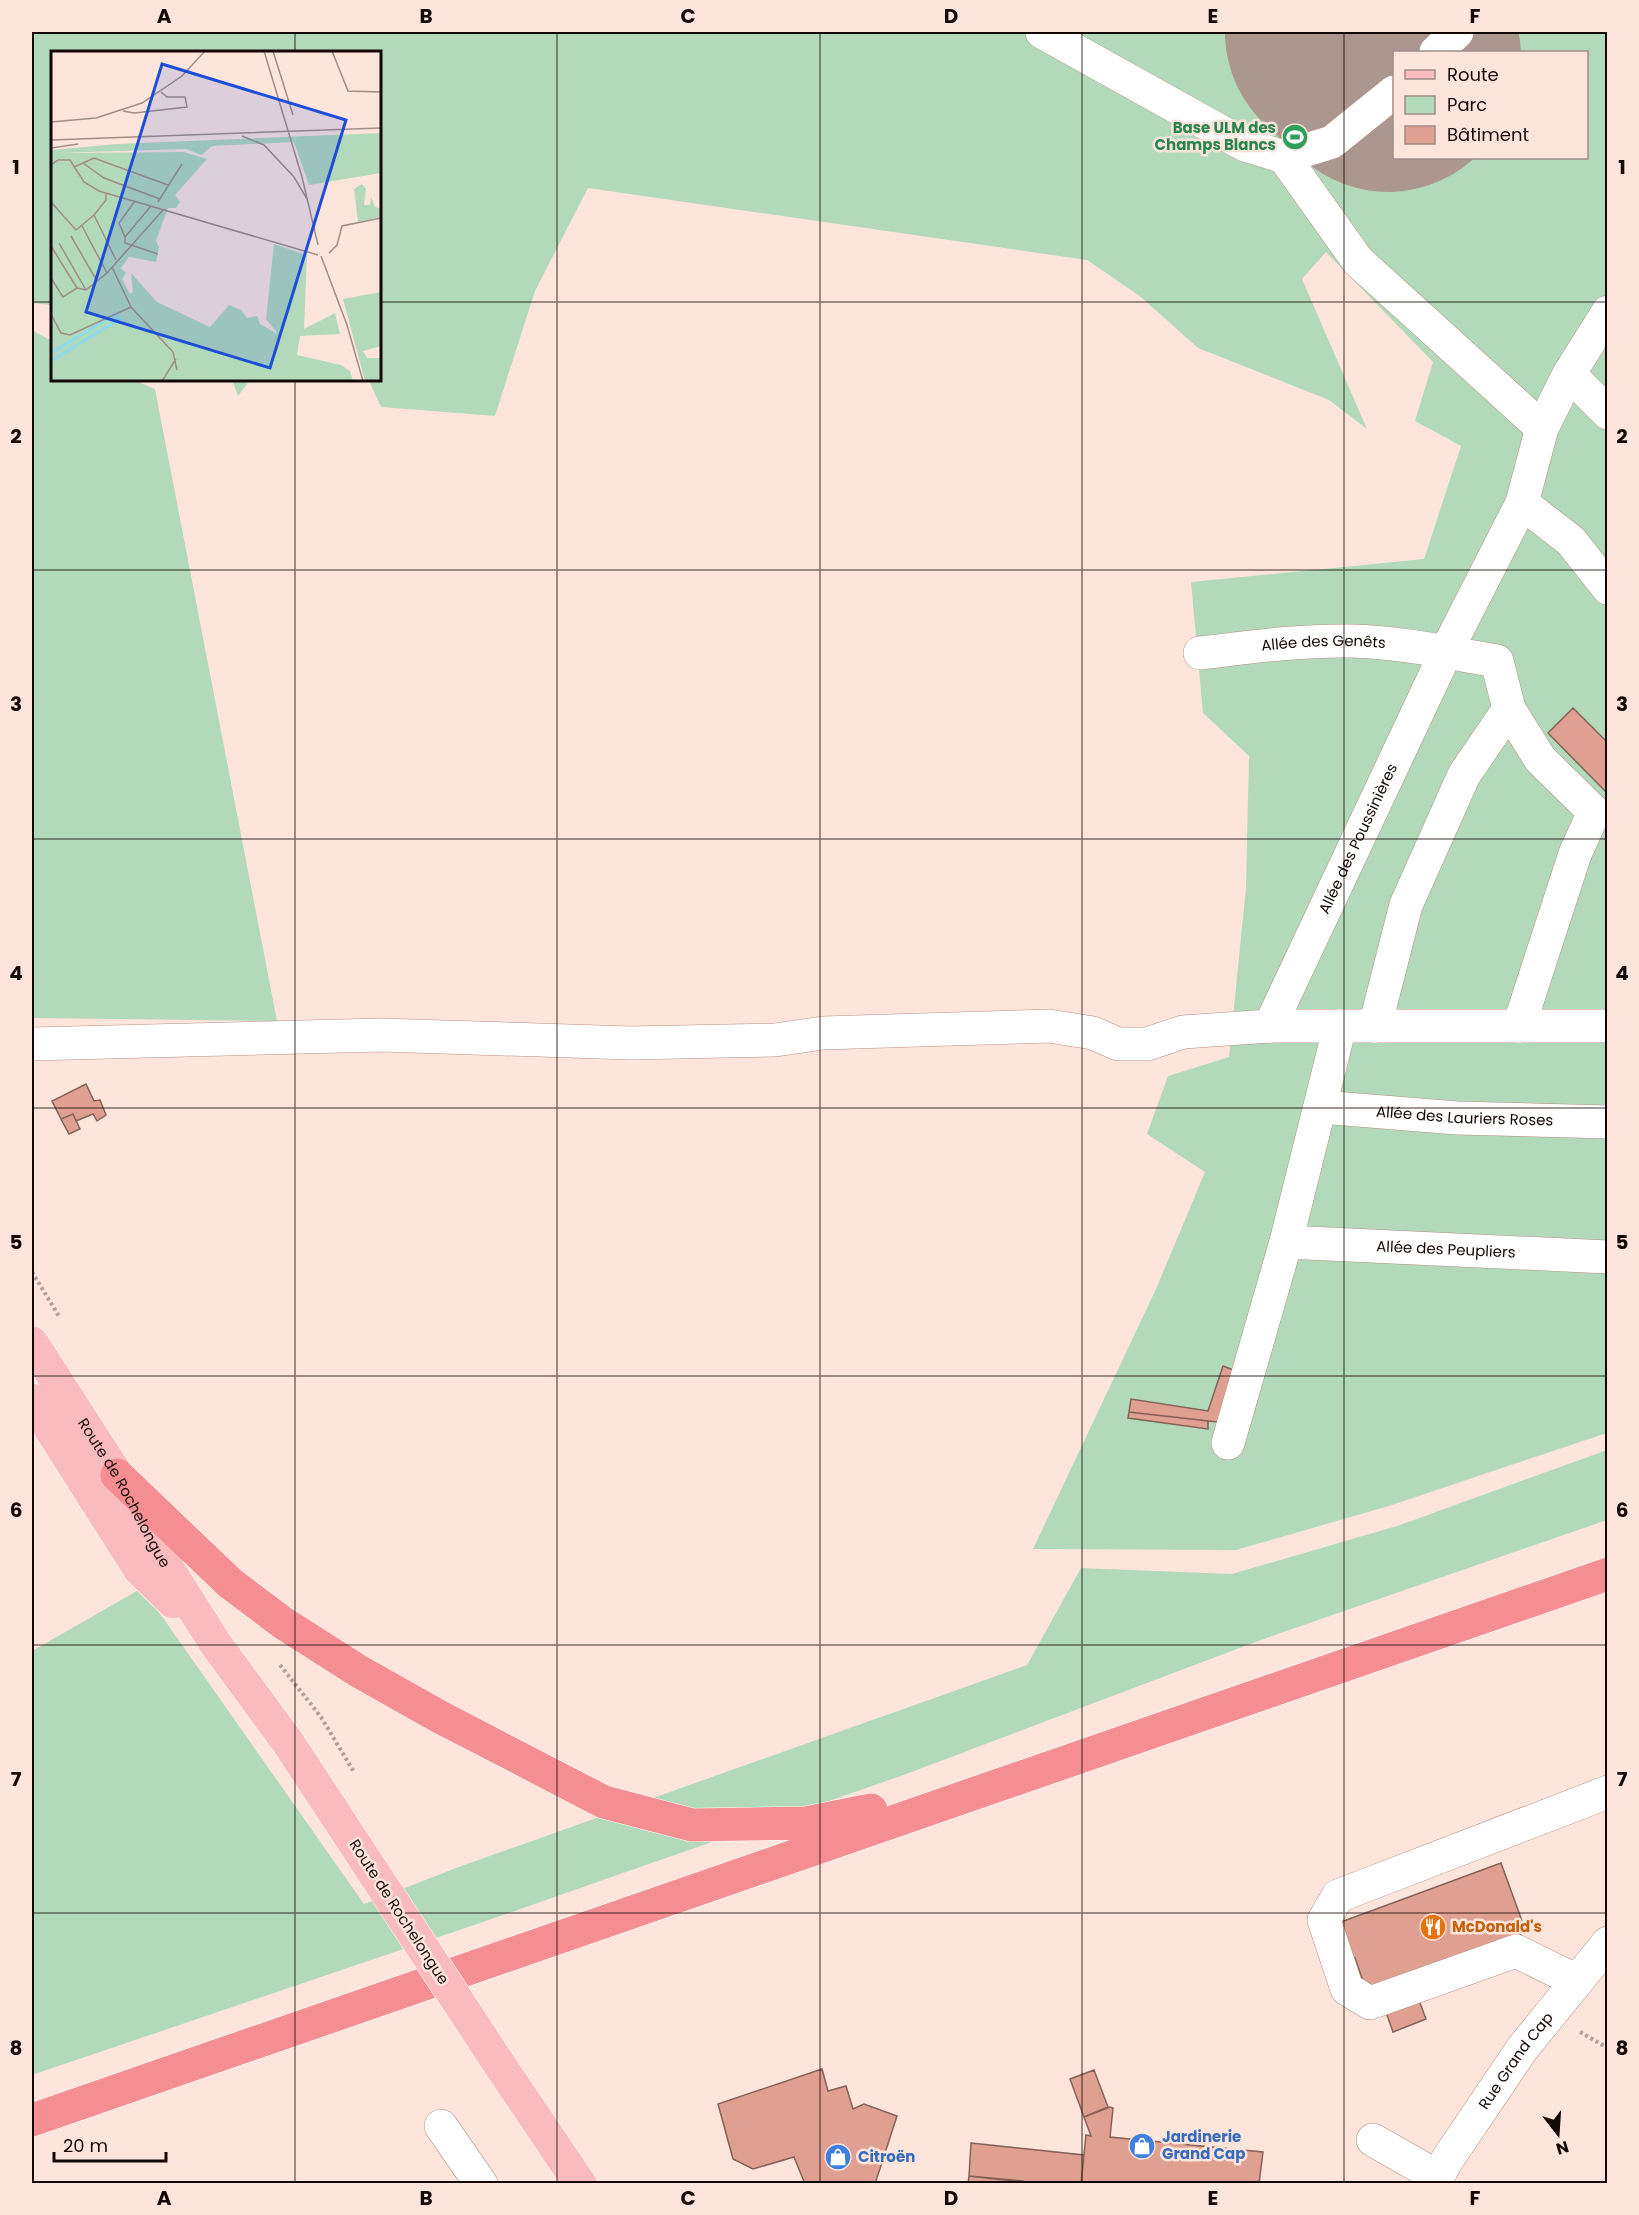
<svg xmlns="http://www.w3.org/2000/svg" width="1639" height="2215" viewBox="0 0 1639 2215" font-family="Poppins,sans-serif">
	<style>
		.green { fill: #b2d9ba; fill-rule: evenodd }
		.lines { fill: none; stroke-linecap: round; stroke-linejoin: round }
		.runway { stroke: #ac9790; stroke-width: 254 }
		.building { fill: #e0a091; stroke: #856158; stroke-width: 1.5 }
		.minor-casing { stroke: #b59082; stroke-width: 34 }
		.major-casing { stroke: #fff; stroke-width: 34 }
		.highway-casing { stroke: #fff; stroke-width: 34 }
		.path { stroke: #b39e97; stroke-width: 4; stroke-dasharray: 3 3; stroke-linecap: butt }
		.minor { stroke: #fff; stroke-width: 33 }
		.major { stroke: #f9bbbe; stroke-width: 33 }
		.highway { stroke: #f58e92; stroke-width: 33 }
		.major-bridge-casing { stroke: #fff; stroke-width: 34; stroke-linecap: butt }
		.major-bridge { stroke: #f9bbbe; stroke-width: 33 }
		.grid { fill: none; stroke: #140804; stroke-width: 1.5; stroke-opacity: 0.55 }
		.labels { text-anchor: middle; stroke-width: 5; stroke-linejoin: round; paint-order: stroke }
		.leisure-label { font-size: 15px; font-weight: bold; fill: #27864d; stroke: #fee5dc; text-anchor: end }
		.street-label { font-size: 15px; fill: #140804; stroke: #fee5dc }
		.food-label { font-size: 15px; font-weight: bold; fill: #c56008; stroke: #fee5dc; text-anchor: start }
		.shop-label { font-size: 15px; font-weight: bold; fill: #366cbe; stroke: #fee5dc; text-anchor: start }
		.inset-river { fill: none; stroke: #8edbec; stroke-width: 3 }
		.inset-road { fill: none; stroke: #a08d86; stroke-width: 1.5 }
		.view { fill: #1d4ed8; fill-opacity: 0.15; stroke: #1d4ed8; stroke-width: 3 }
		.inset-edge { fill: none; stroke: #140804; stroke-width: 3 }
		.neatline { fill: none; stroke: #140804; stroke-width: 2 }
		.grid-label { font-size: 20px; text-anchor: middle; font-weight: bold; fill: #140804 }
	</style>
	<rect width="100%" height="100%" fill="#fee5dc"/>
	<path class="green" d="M32,32H1607V1433L1389,1506L1236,1550L1033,1549L1156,1289L1205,1172L1147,1134L1168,1076L1229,1057L1246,887L1249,756L1203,713L1191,582L1424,559L1461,446L1415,421L1433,362L1326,252L1302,279L1367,429L1329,400L1198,348L1141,297L1087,260L588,188L535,291L495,416L381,407L369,381L365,380H380V52H52V305L32,303ZM1394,52H1586V158H1394Z
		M32,330L52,341V380H134L155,389L277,1021L32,1018Z
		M232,380H250L238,396Z
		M1607,1450V1520L1258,1641L909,1773L486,1921L32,2075V1651L142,1588L364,1904L456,1868L1027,1665L1081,1568L1232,1574L1400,1525Z"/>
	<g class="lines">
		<path class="runway" d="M1352,32L1388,65L1394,57"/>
	</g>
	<path class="building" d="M1573,708L1608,743V794L1548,733Z
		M86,1084L94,1101L100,1100L106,1115L97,1121L93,1114L76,1121L73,1114L61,1119L52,1101Z
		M73,1114L80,1129L69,1134L61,1119Z
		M1223,1366L1236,1371L1217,1422L1129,1412L1131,1399L1208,1411Z
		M1129,1412L1208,1421V1429L1128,1418Z
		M1501,1863L1526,1932L1366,1990L1355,1958L1346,1961L1341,1922Z
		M1419,2000L1426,2019L1393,2032L1386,2012Z
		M822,2069L828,2091L846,2086L853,2109L864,2104L897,2116L875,2184H805L794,2157L753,2169L733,2159L718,2104Z
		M1094,2070L1108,2107L1084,2117L1070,2079Z
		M1110,2107L1113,2108L1110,2137L1263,2152L1259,2184H1081L1086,2135L1091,2136L1084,2117Z
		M971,2143L1084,2155L1081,2184H1040L969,2176Z
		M969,2176L1023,2181V2184H968Z"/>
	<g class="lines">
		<defs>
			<g id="minor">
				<path d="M1042,32L1245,145L1284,157L1358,261L1542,428"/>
				<path d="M1436,52L1457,32"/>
				<path d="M1284,157L1332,142L1394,92"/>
				<path d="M1569,374L1608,413"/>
				<path d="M1522,503L1571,541L1608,588"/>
				<path id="s1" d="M1200,653C1251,647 1301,640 1351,641C1400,642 1449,653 1497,661L1509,709"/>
				<path id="s2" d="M1270,1026L1446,652L1522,503L1542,428L1569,374L1608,312"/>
				<path d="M1375,1026L1406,905L1464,775L1509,709L1540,759L1594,812L1575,854L1519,1026"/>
				<path d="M32,1044L381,1035L631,1043L775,1040L823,1033L1049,1026L1093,1033L1118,1044H1147L1183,1032L1270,1026H1608"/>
				<path id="s3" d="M1321,1107L1457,1118L1608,1122"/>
				<path id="s4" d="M1286,1242L1608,1257"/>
				<path d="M1228,1443L1286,1242L1340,1026"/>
				<path d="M1577,1981L1516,1951L1370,2003L1347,1989L1324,1920L1338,1896L1608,1792"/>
				<path d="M441,2126L481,2184"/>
				<path d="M1373,2140L1438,2177"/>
				<path id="s5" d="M1434,2184L1447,2160L1522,2049L1608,1943"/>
			</g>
			<g id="major">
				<path id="s6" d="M32,1343L117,1475L160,1556L215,1643L289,1744L354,1843"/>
				<path d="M32,1400L140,1570L173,1602"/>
				<path d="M501,2067L580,2184"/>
			</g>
			<path id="highway" d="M117,1475L230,1583L283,1623L360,1672L440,1717L604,1802L692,1825L806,1823L871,1810
				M32,2120L1608,1574"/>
		</defs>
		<use href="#minor" class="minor-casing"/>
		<use href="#major" class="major-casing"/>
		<use href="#highway" class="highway-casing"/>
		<path class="path" d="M32,1272L60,1318
			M280,1665L321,1717L354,1772
			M1580,2032L1608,2048"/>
		<use href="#minor" class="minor"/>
		<use href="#major" class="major"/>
		<use href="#highway" class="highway"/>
		<defs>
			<path id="major-bridge" d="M354,1843L501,2067"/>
		</defs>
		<use href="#major-bridge" class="major-bridge-casing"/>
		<use href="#major-bridge" class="major-bridge"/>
	</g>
	<path class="grid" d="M295,32V52M557,32V2184M820,32V2184M1082,32V2184M1344,32V2184M32,302H52M380,302H1608M295,380V2184M32,570H1608M32,839H1608M32,1108H1608M32,1376H1608M32,1645H1608M32,1913H1608"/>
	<defs>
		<symbol id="stadium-disc" viewBox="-11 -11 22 22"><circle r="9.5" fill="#2e9e5b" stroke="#fee5dc"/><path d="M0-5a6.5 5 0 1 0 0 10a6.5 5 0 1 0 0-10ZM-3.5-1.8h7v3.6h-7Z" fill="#fff"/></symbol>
		<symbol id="restaurant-disc" viewBox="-11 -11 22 22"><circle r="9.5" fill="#e8710a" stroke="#fee5dc"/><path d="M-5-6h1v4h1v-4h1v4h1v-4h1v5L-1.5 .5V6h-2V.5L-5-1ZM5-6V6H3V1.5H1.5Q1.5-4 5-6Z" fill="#fff"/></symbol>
		<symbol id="shop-disc" viewBox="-11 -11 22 22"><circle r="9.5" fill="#3f7fe0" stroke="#fee5dc"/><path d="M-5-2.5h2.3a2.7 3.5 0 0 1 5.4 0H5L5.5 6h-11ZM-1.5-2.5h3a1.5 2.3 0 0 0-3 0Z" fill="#fff"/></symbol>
	</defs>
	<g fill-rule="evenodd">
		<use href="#stadium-disc" x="1280" y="122" width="30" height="30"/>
		<use href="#restaurant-disc" x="1418" y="1912" width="30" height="30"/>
		<use href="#shop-disc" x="1127" y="2131" width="30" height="30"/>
		<use href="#shop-disc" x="823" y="2142" width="30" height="30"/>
	</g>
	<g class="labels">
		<g class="leisure-label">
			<text x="1276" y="133">Base ULM des<tspan x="1276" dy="17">Champs Blancs</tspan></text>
		</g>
		<g class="street-label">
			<text dy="5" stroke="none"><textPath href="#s1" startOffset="124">Allée des Genêts</textPath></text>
			<text dy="5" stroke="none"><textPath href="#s2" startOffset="207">Allée des Poussinières</textPath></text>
			<text dy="5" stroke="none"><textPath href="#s3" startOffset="144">Allée des Lauriers Roses</textPath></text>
			<text dy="5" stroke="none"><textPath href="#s4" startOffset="160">Allée des Peupliers</textPath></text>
			<text dy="5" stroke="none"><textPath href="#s6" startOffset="176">Route de Rochelongue</textPath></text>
			<text transform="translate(399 1912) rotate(57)" y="5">Route de Rochelongue</text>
			<text dy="5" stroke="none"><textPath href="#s5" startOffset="148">Rue Grand Cap</textPath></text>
		</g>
		<g class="food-label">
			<text x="1452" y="1932">McDonald's</text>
		</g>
		<g class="shop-label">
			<text x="1162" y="2142">Jardinerie<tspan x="1162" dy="17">Grand Cap</tspan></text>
			<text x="858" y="2162">Citroën</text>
		</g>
	</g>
	<g transform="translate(51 51)">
		<rect width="330" height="330" fill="#fee5dc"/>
		<path d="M330,82V122L258,134L243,91L161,95L151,104L135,98L5,102L133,101L156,108L124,144L129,151L125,157H117L105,190L108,196L105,211L78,206L70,217L75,222L71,228L79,243L82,241L80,222L106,251L159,276L178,254L190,259L196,267L206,265L209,273L227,283L215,268L223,193L256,204L253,278L284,262L289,283L249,285L246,304L290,314L299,320L302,330H0V99L66,93ZM311,133L315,138L313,154H319L320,146L324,156L330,158V166L307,171L303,138ZM330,241V295L312,300L316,307H330V330H314L292,248Z" fill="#b2d9ba"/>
		<path class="inset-river" d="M0,302L65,263L69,268L0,310"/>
		<path class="inset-road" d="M213,0L251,126L267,194M222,0L242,64M281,0L297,40L330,41M72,60L83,62L136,56L134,46H116L110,41M0,71L45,67L91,52L131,25L154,0M191,85L213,94L243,126L256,148M0,89L330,77M0,97L27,93M32,112L43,107L117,134M0,114L7,109H19L33,131L48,140L267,204M23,116L32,112L53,127L109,148M84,150L68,172L74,186L100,155M0,151L25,179L43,164L55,149V142M107,151L131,113M43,164L65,209M31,175L56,222M20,185L46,230M74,186V192L107,203M8,192L35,239M0,195L26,237M278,202L286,194L291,175L330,167M270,205L296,274L312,330M61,216L80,256L122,301L126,319M0,227L12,246L26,237L35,239L56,222L112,159M0,263L10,282L19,284L80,256M111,330L125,308"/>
		<path class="view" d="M111,13L295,69L219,317L35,261Z"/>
		<rect width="330" height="330" class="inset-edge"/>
	</g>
	<rect width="1639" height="2215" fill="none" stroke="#fee5dc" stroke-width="66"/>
	<rect x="1393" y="51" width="195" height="108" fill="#fee5dc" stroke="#a08d86" stroke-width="1.5"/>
	<rect x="1405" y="70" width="30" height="9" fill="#f9bbbe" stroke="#a08d86" stroke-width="1.5"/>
	<text x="1447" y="81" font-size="18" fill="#140804">Route</text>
	<rect x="1405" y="96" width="30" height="18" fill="#b2d9ba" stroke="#a08d86" stroke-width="1.5"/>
	<text x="1447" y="111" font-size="18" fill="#140804">Parc</text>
	<rect x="1405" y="126" width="30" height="18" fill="#e0a091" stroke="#a08d86" stroke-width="1.5"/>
	<text x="1447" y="141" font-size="18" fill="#140804">Bâtiment</text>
	<g transform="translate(1558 2134) rotate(163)" stroke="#fee5dc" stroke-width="4.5" paint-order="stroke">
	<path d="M0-4.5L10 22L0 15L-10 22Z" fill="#140804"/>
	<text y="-9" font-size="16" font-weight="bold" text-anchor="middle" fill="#140804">N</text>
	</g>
	<path d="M54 2152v9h112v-9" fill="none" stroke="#140804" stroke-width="3"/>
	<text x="63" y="2152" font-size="18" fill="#140804" stroke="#fee5dc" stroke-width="4.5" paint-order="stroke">20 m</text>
	<rect x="33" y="33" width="1573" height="2149" class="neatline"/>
	<g class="grid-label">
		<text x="164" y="23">A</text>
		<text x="426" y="23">B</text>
		<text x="688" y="23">C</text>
		<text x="951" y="23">D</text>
		<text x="1213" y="23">E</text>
		<text x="1475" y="23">F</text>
		<text x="16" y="174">1</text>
		<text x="1622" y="174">1</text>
		<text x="16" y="443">2</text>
		<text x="1622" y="443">2</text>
		<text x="16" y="711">3</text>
		<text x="1622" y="711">3</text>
		<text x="16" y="980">4</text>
		<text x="1622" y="980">4</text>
		<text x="16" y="1249">5</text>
		<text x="1622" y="1249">5</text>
		<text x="16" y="1517">6</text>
		<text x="1622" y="1517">6</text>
		<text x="16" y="1786">7</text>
		<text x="1622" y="1786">7</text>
		<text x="16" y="2055">8</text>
		<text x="1622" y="2055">8</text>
		<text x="164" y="2205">A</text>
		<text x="426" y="2205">B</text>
		<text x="688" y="2205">C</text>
		<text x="951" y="2205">D</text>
		<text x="1213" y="2205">E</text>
		<text x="1475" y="2205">F</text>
	</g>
</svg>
